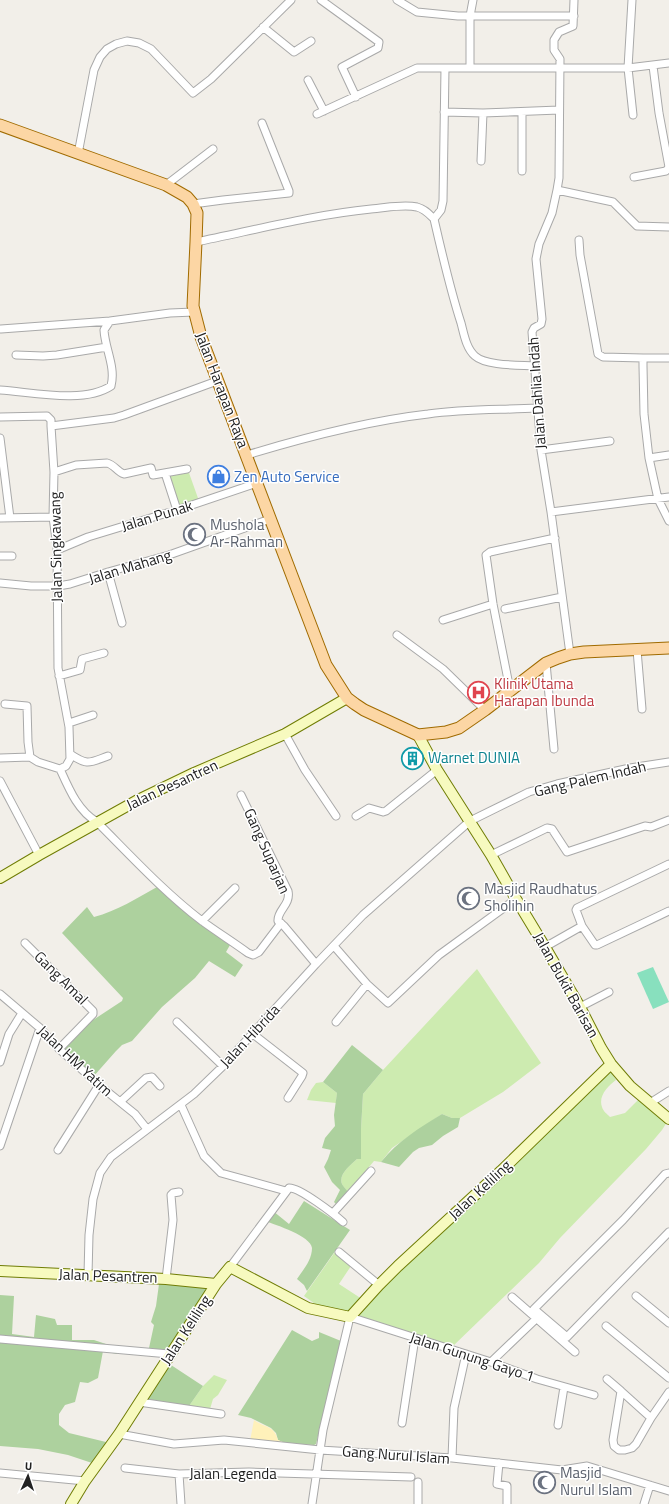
<svg xmlns="http://www.w3.org/2000/svg" width="669" height="1504" viewBox="0 0 669 1504" font-family="'Titillium Web',sans-serif">
	<style>
		.grass { fill: #cdebb0 }
		.forest { fill: #add19e }
		.sand { fill: #fff1ba }
		.pitch { fill: #88e0be }
		.lines { fill: none; stroke-linecap: round; stroke-linejoin: round }
		.street-casing { stroke: #a9a9a9; stroke-width: 9 }
		.secondary-casing { stroke: #707d05; stroke-width: 12 }
		.primary-casing { stroke: #a06b00; stroke-width: 13 }
		.street { stroke: #fff; stroke-width: 7 }
		.secondary { stroke: #f7fabf; stroke-width: 10 }
		.primary { stroke: #fcd6a4; stroke-width: 11 }
		.labels { text-anchor: middle; stroke-width: 3; stroke-linejoin: round; paint-order: stroke }
		.street-label { font-size: 15px; fill: #222; stroke: #fff }
		.shop-label { font-size: 15px; fill: #366cbe; stroke: #fff; text-anchor: start }
		.worship-label { font-size: 15px; fill: #5b616d; stroke: #fff; text-anchor: start }
		.health-label { font-size: 15px; fill: #be3a42; stroke: #fff; text-anchor: start }
		.culture-label { font-size: 15px; fill: #0d838f; stroke: #fff; text-anchor: start }
	</style>
	<rect width="100%" height="100%" fill="#f2efe9"/>
	<path class="grass" d="M188,470L199,501L179,507L169,475Z
		M477,969L541,1063L503,1092L460,1118H452L442,1114L392,1148L381,1162L374,1161L348,1192C346,1189 343,1187 342,1184C338,1174 351,1165 357,1159H361V1129L363,1094L383,1070Z
		M611,1072L616,1080C608,1086 598,1096 602,1107C603,1111 607,1114 610,1117L625,1113L638,1100L667,1122L662,1130L646,1149L560,1238L539,1263L452,1347L360,1319L359,1313L404,1263Z
		M323,1082L337,1093L336,1103L307,1100L311,1090L316,1083Z
		M335,1252L351,1266L339,1284L362,1299L350,1315L318,1306L304,1296Z
		M214,1375L227,1380L218,1395L213,1399L210,1409L207,1410L189,1406L203,1386Z"/>
	<path class="forest" d="M157,887L230,945L226,952L243,965L235,977L209,961L195,978L162,1007L132,1041L122,1045L116,1051L93,1077L61,1050L84,1026L122,1001L123,998L62,933L87,907L94,917C117,911 137,898 157,887Z
		M352,1045L383,1070L363,1094L361,1129V1159H357C351,1165 338,1174 342,1184C343,1186 346,1189 348,1192L336,1204L334,1202L340,1190L332,1182L324,1167L328,1159L331,1150L322,1148L325,1138L335,1126L334,1115L337,1093L323,1082Z
		M442,1114L452,1118H460L458,1127L443,1136L432,1145L419,1148L413,1152L399,1167L381,1162C398,1141 419,1128 442,1114Z
		M304,1201L350,1230L307,1291L304,1285L297,1279C303,1270 312,1260 312,1248C311,1236 276,1225 265,1221L273,1211L289,1224Z
		M159,1284L209,1286L169,1351L149,1348L154,1325L151,1322L156,1306Z
		M0,1295L14,1296L12,1334L34,1337L36,1315L55,1319L57,1325H72V1340H94L115,1347L117,1354L103,1351L98,1378L88,1383L80,1382L75,1402L65,1405L59,1414V1425L69,1433L106,1442L105,1449L92,1463L68,1455L38,1449L0,1446Z
		M292,1330L312,1341L319,1338V1332L341,1341L316,1444L314,1445L285,1443L278,1440L276,1433L271,1428L251,1418L238,1415Z
		M171,1365L203,1386L189,1406L142,1400L166,1366Z"/>
	<path class="sand" d="M254,1420C265,1428 274,1425 278,1440L285,1443L250,1441Z"/>
	<path class="pitch" d="M653,967L669,1002L653,1009L637,973Z"/>
	<g class="lines">
		<defs>
			<path id="street" d="M321,0L379,42L378,48L342,67L356,97
				M397,0L417,12L458,16H574
				M632,0L628,68L633,115
				M263,27L294,52L311,41
				M470,68H628L669,63
				M308,80L324,111
				M444,112L483,113L559,110
				M522,112V171
				M317,114L417,68H470V16L473,0
				M78,154L94,70L100,57L107,49L116,44L127,41L139,43L151,49L193,93L211,79L291,0
				M481,161L483,113
				M634,177L666,171L669,167L659,113L653,66
				M166,185L213,149
				M557,190L613,202L637,226L669,227
				M193,204L223,200L289,193V191L262,123
				M434,219L441,210L443,201L445,68
				M579,240L580,255L598,354L603,357L643,358
				M196,242C255,230 312,215 371,209C386,208 402,204 417,207C425,209 429,214 434,219C442,254 450,289 461,323C464,334 466,348 475,356C486,366 520,365 534,366
				M1,329L110,321
				M16,355L43,356L57,355L107,347
				M669,358H643V366L644,414L649,458L658,499L669,521
				M217,381L124,415L114,418L51,426L54,472L53,517L57,547L58,668L69,727L70,759L66,766L60,769C69,789 78,811 97,822C131,856 164,892 202,921C217,932 233,942 248,953L253,955L259,952L281,923
				M0,390C32,392 84,404 111,386C116,367 105,349 104,330L110,321L170,313L194,312
				M0,417L47,416L51,420V426
				M0,438L10,518
				M541,450L610,441
				M247,455C306,437 367,421 428,414C464,409 501,410 537,408
				M649,458L669,455
				M54,472L76,465L107,463C115,465 117,472 124,474L151,468L153,475L187,469
				M165,473L177,510
				M551,512L669,497
				M0,518L53,517
				M57,550L88,537L177,510L257,483
				M0,556H12
				M108,572L122,623
				M0,583L31,586H58L70,584L108,572L169,555L270,519
				M505,609L562,597
				M443,620L493,604
				M397,635L443,669L485,710
				M637,650L642,709
				M570,654L551,512L541,450L532,332L534,328L541,324L542,319L536,259L539,244L552,213L557,190L559,178L560,59L554,50V40L559,32L573,26L574,0
				M546,663L554,749
				M59,676L80,670L82,659L104,653
				M510,690L493,604L486,555L490,552L555,538
				M5,704L27,706L28,742L30,757L38,762L60,769
				M69,723L93,715
				M285,734L305,770L336,816
				M70,754C88,766 89,763 108,756
				M0,758L30,757
				M0,781L39,855
				M241,795L288,891C291,905 277,910 278,921L284,926L316,964
				M356,816L369,808L383,812L386,811L437,770
				M491,855L547,828L552,829L567,852L645,826L651,827L669,820
				M669,864L577,908L576,910L582,926L595,945H597L669,911
				M202,921L235,888
				M25,943L93,1011V1014L59,1049
				M334,946L367,984L388,1003L439,955L516,899
				M545,947L582,926
				M0,994L40,1028L59,1049L99,1085L135,1114L147,1129
				M580,1007L609,992
				M177,1022L223,1066
				M336,1022L367,984
				M253,1034L303,1073L302,1076L288,1098
				M0,1062L9,1034L22,1013
				M120,1102L146,1078L152,1077L160,1086
				M650,1103L669,1091
				M181,1105L204,1156L221,1173L286,1191
				M0,1146L40,1028
				M58,1150L99,1085
				M669,1173L665,1174L623,1220L534,1309L567,1337L669,1232
				M333,1213L371,1171
				M339,1252L379,1285
				M230,1267L289,1188C299,1187 334,1214 343,1222
				M88,1275L89,1235L93,1199L100,1173L111,1157L194,1094L223,1066L316,964L363,915L470,821L529,792L557,784L630,768L669,762
				M166,1279L173,1220L171,1195L173,1193L179,1192
				M636,1296L669,1323
				M512,1297L575,1352
				M606,1326L669,1378
				M0,1339L169,1354
				M491,1362L537,1318
				M607,1379L621,1391L613,1440L614,1446L619,1450H625L632,1448L636,1444L651,1418L669,1392
				M621,1391L651,1418
				M139,1402L221,1414
				M402,1423L415,1338
				M558,1425L564,1387
				M119,1434L174,1444L224,1440L320,1450L452,1458L562,1470L587,1466L669,1491
				M452,1458L454,1408L466,1354
				M499,1463L497,1484L507,1486V1504
				M125,1468L179,1474L249,1472L411,1477
				M0,1473L85,1481
				M179,1474L181,1504
				M312,1504L323,1430L350,1317L491,1362L537,1379L594,1395
				M418,1504V1482
				M644,1504L650,1485"/>
			<path id="secondary" d="M418,735L437,770L491,855L516,899L545,947L580,1007L601,1048L611,1064L630,1086L669,1119
				M0,878L39,855L136,801L194,773L285,734L347,698
				M0,1271L166,1279L216,1284
				M71,1504L85,1481L119,1434L216,1284L230,1267L308,1308L350,1317L379,1285L398,1266L501,1171L611,1064"/>
			<path id="primary" d="M0,125L166,185L187,197L193,204L197,213L196,242L193,306L201,337L326,665L347,698L355,704L364,710L418,735L446,732L459,728L485,710L546,663L558,658L570,654L584,652L669,648"/>
		</defs>
		<use href="#street" class="street-casing"/>
		<use href="#secondary" class="secondary-casing"/>
		<use href="#primary" class="primary-casing"/>
		<use href="#street" class="street"/>
		<use href="#secondary" class="secondary"/>
		<use href="#primary" class="primary"/>
	</g>
	<defs>
		<symbol id="shop-ring" viewBox="-11 -11 22 22"><circle r="9.5" fill="#fff" stroke="#3f7fe0" stroke-width="1.5"/><path d="M-5-2.5h2.3a2.7 3.5 0 0 1 5.4 0H5L5.5 6h-11ZM-1.5-2.5h3a1.5 2.3 0 0 0-3 0Z" fill="#3f7fe0"/></symbol>
		<symbol id="mosque-ring" viewBox="-11 -11 22 22"><circle r="9.5" fill="#fff" stroke="#6b7280" stroke-width="1.5"/><path d="M3.5-4.9A6 6 0 1 0 3.5 4.9A5 5 0 1 1 3.5-4.9Z" fill="#6b7280"/></symbol>
		<symbol id="hospital-ring" viewBox="-11 -11 22 22"><circle r="9.5" fill="#fff" stroke="#e0444e" stroke-width="1.5"/><path d="M-5-5h3v3.5h4V-5h3V5h-3V1.5h-4V5h-3Z" fill="#e0444e"/></symbol>
		<symbol id="building-ring" viewBox="-11 -11 22 22"><circle r="9.5" fill="#fff" stroke="#0f9aa8" stroke-width="1.5"/><path d="M-4-6H4V6H1V3H-1V6H-4ZM-2.5-4.3h1.7v1.8h-1.7ZM.8-4.3h1.7v1.8H.8ZM-2.5-1h1.7V.8h-1.7ZM.8-1h1.7V.8H.8Z" fill="#0f9aa8"/></symbol>
	</defs>
	<g fill-rule="evenodd">
		<use href="#shop-ring" x="206" y="464" width="25" height="25"/>
		<use href="#mosque-ring" x="182" y="522" width="25" height="25"/>
		<use href="#hospital-ring" x="466" y="680" width="25" height="25"/>
		<use href="#building-ring" x="400" y="746" width="25" height="25"/>
		<use href="#mosque-ring" x="456" y="886" width="25" height="25"/>
		<use href="#mosque-ring" x="532" y="1470" width="25" height="25"/>
	</g>
	<g class="labels">
		<g class="street-label">
			<text transform="translate(222 390) rotate(69)" y="5">Jalan Harapan Raya</text>
			<text transform="translate(537 393) rotate(-94)" y="5">Jalan Dahlia Indah</text>
			<text transform="translate(157 516) rotate(-17)" y="5">Jalan Punak</text>
			<text transform="translate(56 547) rotate(-91)" y="5">Jalan Singkawang</text>
			<text transform="translate(130 567) rotate(-17)" y="5">Jalan Mahang</text>
			<text transform="translate(590 779) rotate(-13)" y="5">Gang Palem Indah</text>
			<text transform="translate(172 785) rotate(-25)" y="5">Jalan Pesantren</text>
			<text transform="translate(267 851) rotate(66)" y="5">Gang Suparjan</text>
			<text transform="translate(61 978) rotate(45)" y="5">Gang Amal</text>
			<text transform="translate(566 985) rotate(61)" y="5">Jalan Bukit Barisan</text>
			<text transform="translate(250 1036) rotate(-47)" y="5">Jalan Hibrida</text>
			<text transform="translate(75 1061) rotate(43)" y="5">Jalan HM Yatim</text>
			<text transform="translate(480 1190) rotate(-43)" y="5">Jalan Keliling</text>
			<text transform="translate(108 1276) rotate(2)" y="5">Jalan Pesantren</text>
			<text transform="translate(186 1330) rotate(-57)" y="5">Jalan Keliling</text>
			<text transform="translate(472 1357) rotate(18)" y="5">Jalan Gunung Gayo 1</text>
			<text transform="translate(396 1455) rotate(4)" y="5">Gang Nurul Islam</text>
			<text x="233" y="1479">Jalan Legenda</text>
		</g>
		<g class="shop-label">
			<text x="234" y="482">Zen Auto Service</text>
		</g>
		<g class="worship-label">
			<text x="210" y="530">Mushola<tspan x="210" dy="17">Ar-Rahman</tspan></text>
			<text x="484" y="894">Masjid Raudhatus<tspan x="484" dy="17">Sholihin</tspan></text>
			<text x="560" y="1478">Masjid<tspan x="560" dy="17">Nurul Islam</tspan></text>
		</g>
		<g class="health-label">
			<text x="494" y="689">Klinik Utama<tspan x="494" dy="17">Harapan Ibunda</tspan></text>
		</g>
		<g class="culture-label">
			<text x="428" y="763">Warnet DUNIA</text>
		</g>
	</g>
	<g transform="translate(28 1476) rotate(3)" stroke="#ffffff" stroke-width="3" paint-order="stroke">
	<path d="M0-3L7 15L0 10L-7 15Z" fill="#222222"/>
	<text y="-6" font-size="11" font-weight="bold" text-anchor="middle" fill="#222222">U</text>
	</g>
</svg>
